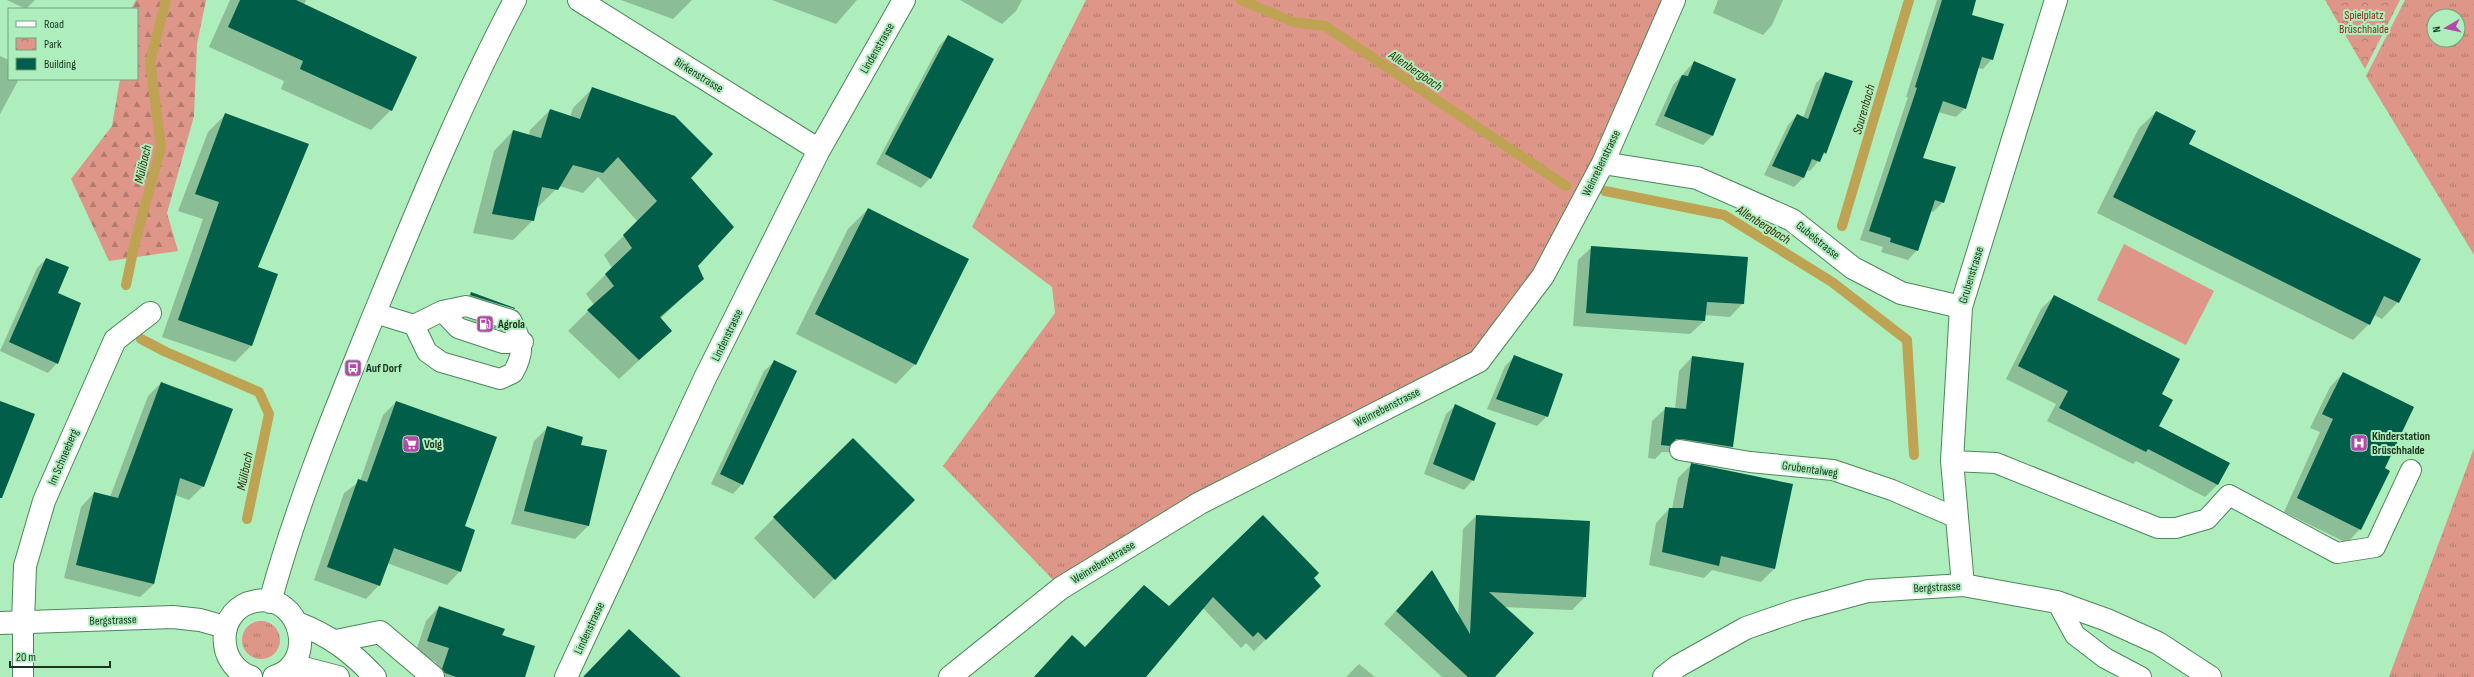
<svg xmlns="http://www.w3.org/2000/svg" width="2474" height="677" viewBox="0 0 2474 677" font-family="'Sofia Sans Condensed',sans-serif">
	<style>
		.grass { fill: url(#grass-tufts); fill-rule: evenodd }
		.forest { fill: url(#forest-firs) }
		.park { fill: url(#park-crowns) }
		.pitch { fill: #dd9688 }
		.shadow { fill: #0003 }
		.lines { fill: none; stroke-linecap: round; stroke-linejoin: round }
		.stream { stroke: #bea352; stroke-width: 10 }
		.building { fill: #005e49 }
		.lane-casing { stroke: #4b875b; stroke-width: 22 }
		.street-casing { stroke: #4b875b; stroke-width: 24 }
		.secondary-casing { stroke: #4b875b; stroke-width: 24 }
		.lane { stroke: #fff; stroke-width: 20 }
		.street { stroke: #fff; stroke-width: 22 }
		.secondary { stroke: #fff; stroke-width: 22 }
		.labels { text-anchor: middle; stroke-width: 4; stroke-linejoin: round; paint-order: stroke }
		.park-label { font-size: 12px; fill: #8c291b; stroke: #aeedbc }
		.street-label { font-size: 12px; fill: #193320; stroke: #aeedbc }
		.poi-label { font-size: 12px; font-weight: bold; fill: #193320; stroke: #aeedbc; text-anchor: start }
		.water-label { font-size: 13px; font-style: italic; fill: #392e09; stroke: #aeedbc }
	</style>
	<defs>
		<pattern id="grass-tufts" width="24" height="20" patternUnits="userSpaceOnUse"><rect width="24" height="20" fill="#dd9688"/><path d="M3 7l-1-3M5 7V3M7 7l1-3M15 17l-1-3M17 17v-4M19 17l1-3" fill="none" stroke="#b27b6f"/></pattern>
		<pattern id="forest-firs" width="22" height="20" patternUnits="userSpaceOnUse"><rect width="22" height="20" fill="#dd9688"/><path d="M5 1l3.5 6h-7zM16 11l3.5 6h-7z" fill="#b27b6f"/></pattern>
		<pattern id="park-crowns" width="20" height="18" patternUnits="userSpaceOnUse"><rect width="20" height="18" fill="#dd9688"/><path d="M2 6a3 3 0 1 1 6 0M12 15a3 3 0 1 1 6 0" fill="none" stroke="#b27b6f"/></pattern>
	</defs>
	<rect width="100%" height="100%" fill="#aeedbc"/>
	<path class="grass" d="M1086,0H1674L1603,163L1479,361L1061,588L943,466L1055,313L1052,287L972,227Z
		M2405,0H2474V255L2366,76ZM2434,16H2458V40H2434Z
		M2474,448V677H2389Z
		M242 640a19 19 0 1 1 38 0a19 19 0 1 1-38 0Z"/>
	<path class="forest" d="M136,0H206L197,44L194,116L167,213L178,251L109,261L71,179L112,126L120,79H137V9H131Z"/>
	<path class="park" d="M2325,0H2400L2365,69Z"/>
	<path class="pitch" d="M2124,244L2214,291L2186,345L2097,300Z"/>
	<path class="shadow" d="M7,0H35L26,9Z
		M230,0H306L304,5L391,110L371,130L281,89L284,81L209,47Z
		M621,0H692L673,19Z
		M772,0H857L836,24Z
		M960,0H1022L1016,11L1002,24Z
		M1718,0H1783L1772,25L1763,35L1713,13Z
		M1937,0H1975L1970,15L1992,59L1983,69L1978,68L1965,108L1956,117L1938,112L1922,158L1943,202L1933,212L1930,211L1917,250L1908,260L1881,252L1883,247L1860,240L1908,97H1906Z
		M948,36L930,178L921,188L876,164L939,46Z
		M0,56L9,60V79H19L0,114Z
		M1694,62L1712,136L1703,145L1655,125L1673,85Z
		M1826,73L1825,153L1810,171L1806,170L1803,178L1794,187L1764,175L1788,125L1797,115L1803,118L1816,83Z
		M593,88L690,178L696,266L702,279L660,319L671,331L619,379L568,331L594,305L586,294L612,268L604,255L638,222L598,177L583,193L559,186L536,209L533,220L513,240L473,233L494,151L513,131L529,136L530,130L550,110L570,117L573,108Z
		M2156,112L2188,144L2398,302L2382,319L2374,315L2369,324L2353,340L2097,213L2139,128Z
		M225,115L256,267L252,345L235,362L162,337L203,219L178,211L208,132Z
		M868,209L915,364L896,384L796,334L848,229Z
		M1592,247L1743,303L1730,317L1704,315V321L1690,334L1573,326L1578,260Z
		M46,259L57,293V363L48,373L0,351L37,268Z
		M472,293L513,310L509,313L467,297Z
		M2054,296L2161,395L2158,427L2228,463L2217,485L2205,497L2136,461L2133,464L2047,421L2056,404L2006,379L2041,309Z
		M1515,356L1547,416L1537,426L1487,409L1505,366Z
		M1692,357L1743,364L1732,447L1719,460L1668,452H1662L1655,459L1648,458L1652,421L1666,408L1675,409L1679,371Z
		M774,362L742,484L733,494L711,484L764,371Z
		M2343,373L2383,469L2360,529L2347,543L2284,512L2320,432L2310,428L2330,387Z
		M161,383L203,486L189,500L175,495L154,584L140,597L64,578L81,507L94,493L110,497L148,396Z
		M396,402L464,527L460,571L447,585L387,563L379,585L366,599L314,580L344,493L360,481L383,415Z
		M1456,405L1473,480L1464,490L1424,474L1446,414Z
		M547,428L580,446L588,526L575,539L511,524L534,441Z
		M853,439L913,500L814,599L754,538Z
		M1691,465L1774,569L1761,582L1712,570L1704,578L1649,565L1656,523L1669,509H1672L1678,478Z
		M1263,516L1319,586L1254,651L1246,643L1241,648L1203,608L1144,677H1034L1072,636L1084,648L1169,607Z
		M1476,516L1585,597L1572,610L1503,607L1494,677H1442L1384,624L1419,585L1458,617L1463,529Z
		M439,607L501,636L524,677H431L436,662L415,654L426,621Z
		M1359,664L1375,677H1346Z"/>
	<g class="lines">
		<path class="stream" d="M1241,0L1293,22L1325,26L1566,186
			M1605,191L1724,215L1832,282L1907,340L1914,455
			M1842,226L1909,0
			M126,285L135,242L161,147L150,62L166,0
			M141,339L166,352L259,392L269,414L247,519"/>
	</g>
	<path class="building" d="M240,0H296L417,57L392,111L300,69L303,61L228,27Z
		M1942,0H1976L1972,15L2004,24L1993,60L1982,57L1966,109L1943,101L1923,158L1956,167L1944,203L1935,200L1918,251L1890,242L1891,238L1869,231L1917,88L1915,87Z
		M948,35L994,59L931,179L885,154Z
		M1694,61L1736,79L1713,136L1664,116L1682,75L1688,76Z
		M1825,72L1853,81L1826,154L1824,152L1820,162L1812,159L1804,178L1772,166L1797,114L1808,119Z
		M592,87L675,116L713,154L691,178L734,227L698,266L704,279L660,317L672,331L639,360L587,310L614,286L605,274L632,248L623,235L657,201L618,157L603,173L573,165L558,190L542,187L534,221L492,214L513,130L541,138L550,109L580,119Z
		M2156,111L2196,131L2189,144L2421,259L2399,303L2384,296L2370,325L2113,197Z
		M225,113L309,144L258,267L278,274L252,346L178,320L219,202L195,194Z
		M868,208L969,259L916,365L815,314Z
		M1591,246L1748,257L1744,304L1707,302L1705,321L1586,313Z
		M46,258L69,267L58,293L81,303L58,364L9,342Z
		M471,292L515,308V309L470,295Z
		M2054,295L2180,359L2162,394L2173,400L2159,426L2230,463L2218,485L2148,449L2146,452L2059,408L2068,391L2018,366Z
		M465,318L503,330L504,331Z
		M1514,355L1563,374L1548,417L1496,399Z
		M1692,356L1744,363L1733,447L1682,439H1676L1670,446L1661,445L1665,407L1686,409Z
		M774,360L797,371L743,485L720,474Z
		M2343,372L2414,407L2385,468L2390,471L2361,530L2297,498L2333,419L2322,414Z
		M161,382L233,409L204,487L180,478L154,584L76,565L94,492L118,498Z
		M0,401L35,414L2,498H0Z
		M396,401L497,437L465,526L475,530L461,572L394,548L380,586L327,567L358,479L367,482Z
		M1455,404L1496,423L1474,481L1433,464Z
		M547,426L583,437L581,445L607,450L589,526L524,511Z
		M853,438L915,500L835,580L773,517Z
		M1691,463L1793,484L1775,569L1721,556L1719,566L1662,552L1669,508H1683Z
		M1263,515L1319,573L1314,578L1321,586L1266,640L1258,632L1253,637L1213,597L1146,677H1034L1072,635L1085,647L1144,585L1169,606Z
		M1476,515L1590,521L1586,597L1489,592L1534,633L1495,677H1468L1396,611L1432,570L1470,634Z
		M439,606L505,629L502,635L535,646L525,677H456L445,673L442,669L449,648L427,641Z
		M629,629L681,677H583Z"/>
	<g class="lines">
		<defs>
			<path id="lane" d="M442,311L458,328L503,343L523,342
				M375,313L414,325L442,311L466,306L511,320C522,342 526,350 513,373L500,379L441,362L427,352L414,325
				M1680,450L1750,462L1833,470L1892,490L1957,518
				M1952,461L1996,463L2158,528H2176L2207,519L2229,495L2337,553L2375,547L2411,470
				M2057,602L2075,635L2105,658L2141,677
				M23,623V677"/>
			<path id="street" d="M579,0L819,150
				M1603,163L1697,178L1792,220L1853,268L1901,293L1961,307
				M1963,585L1952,461L1961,307L2056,0
				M23,623L25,566L44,501L115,340L150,313
				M336,641L380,632L433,677
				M566,677L705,378L819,150L904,0
				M950,677L1061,588L1200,503L1479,361L1543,276L1603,163L1674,0"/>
			<path id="secondary" d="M270,602C296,506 334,413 371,322C416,213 460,104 515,0
				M0,623L173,617L200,620L225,627
				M297,623C329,635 352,652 375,677
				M292,665L338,677
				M251,677C215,665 215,608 256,601C301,593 319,663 274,677
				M1664,677L1678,666L1746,628L1798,610L1868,591L1963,585L2057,602L2107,620L2158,643L2210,677"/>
		</defs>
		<use href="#lane" class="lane-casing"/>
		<use href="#street" class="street-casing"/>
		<use href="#secondary" class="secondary-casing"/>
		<use href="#lane" class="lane"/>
		<use href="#street" class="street"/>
		<use href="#secondary" class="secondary"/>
	</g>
	<defs>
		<symbol id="fuel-square" viewBox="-11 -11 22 22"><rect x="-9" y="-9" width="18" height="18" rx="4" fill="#b248a9" stroke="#aeedbc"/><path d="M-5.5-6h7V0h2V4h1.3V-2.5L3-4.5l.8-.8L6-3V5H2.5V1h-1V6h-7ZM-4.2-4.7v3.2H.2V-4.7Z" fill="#fff"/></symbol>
		<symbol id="bus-square" viewBox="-11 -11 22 22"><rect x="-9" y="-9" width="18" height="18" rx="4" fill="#b248a9" stroke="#aeedbc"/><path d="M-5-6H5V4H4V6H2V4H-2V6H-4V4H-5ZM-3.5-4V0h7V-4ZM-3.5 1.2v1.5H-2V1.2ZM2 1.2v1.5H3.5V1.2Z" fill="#fff"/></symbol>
		<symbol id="hospital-square" viewBox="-11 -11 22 22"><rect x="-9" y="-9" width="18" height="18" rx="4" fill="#b248a9" stroke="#aeedbc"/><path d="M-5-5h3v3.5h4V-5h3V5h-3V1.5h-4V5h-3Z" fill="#fff"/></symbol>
		<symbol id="supermarket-square" viewBox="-11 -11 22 22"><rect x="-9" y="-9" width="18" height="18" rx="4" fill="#b248a9" stroke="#aeedbc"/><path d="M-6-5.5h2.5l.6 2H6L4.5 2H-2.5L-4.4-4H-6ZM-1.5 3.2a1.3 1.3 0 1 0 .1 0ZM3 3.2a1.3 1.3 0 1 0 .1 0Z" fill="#fff"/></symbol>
	</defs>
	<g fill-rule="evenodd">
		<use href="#fuel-square" x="475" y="314" width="20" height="20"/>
		<use href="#bus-square" x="343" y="358" width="20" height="20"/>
		<use href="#hospital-square" x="2349" y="433" width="20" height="20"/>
		<use href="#supermarket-square" x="401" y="434" width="20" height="20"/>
	</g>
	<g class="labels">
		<g class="park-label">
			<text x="2364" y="19">Spielplatz<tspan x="2364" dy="14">Brüschhalde</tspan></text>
		</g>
		<g class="street-label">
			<text transform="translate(877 48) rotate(-60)" y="4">Lindenstrasse</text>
			<text transform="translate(699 75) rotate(32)" y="4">Birkenstrasse</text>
			<text transform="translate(1601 163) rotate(-64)" y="4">Weinrebenstrasse</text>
			<text transform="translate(1818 240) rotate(39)" y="4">Gubelstrasse</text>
			<text transform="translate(1971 275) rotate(-73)" y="4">Grubenstrasse</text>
			<text transform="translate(727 335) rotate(-64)" y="4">Lindenstrasse</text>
			<text transform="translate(1387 407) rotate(-27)" y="4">Weinrebenstrasse</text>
			<text transform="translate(63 457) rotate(-67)" y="4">Im Schneeberg</text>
			<text transform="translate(1810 469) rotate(8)" y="4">Grubentalweg</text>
			<text transform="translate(1103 562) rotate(-31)" y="4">Weinrebenstrasse</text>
			<text transform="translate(1937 587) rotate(-3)" y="4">Bergstrasse</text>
			<text transform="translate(113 620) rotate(-2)" y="4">Bergstrasse</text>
			<text transform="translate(589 628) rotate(-65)" y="4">Lindenstrasse</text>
		</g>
		<g class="poi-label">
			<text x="498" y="328">Agrola</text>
			<text x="366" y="372">Auf Dorf</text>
			<text x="2372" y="440">Kinderstation<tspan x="2372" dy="14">Brüschhalde</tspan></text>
			<text x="424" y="448">Volg</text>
		</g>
		<g class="water-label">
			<text transform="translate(1416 70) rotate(34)" y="5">Allenbergbach</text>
			<text transform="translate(1863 109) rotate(-74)" y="5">Saurenbach</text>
			<text transform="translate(142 164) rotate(-77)" y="5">Mülibach</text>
			<text transform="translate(1764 224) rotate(32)" y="5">Allenbergbach</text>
			<text transform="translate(244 471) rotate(-78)" y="5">Mülibach</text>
		</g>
	</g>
	<rect x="8" y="8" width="130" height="72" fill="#aeedbc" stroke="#72a37e"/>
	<rect x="16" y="21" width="20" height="6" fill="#ffffff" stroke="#72a37e"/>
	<text x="44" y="28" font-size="12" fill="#193320">Road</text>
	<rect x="16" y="38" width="20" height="12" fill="url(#park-crowns)" stroke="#72a37e"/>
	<text x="44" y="48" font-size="12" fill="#193320">Park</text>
	<rect x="16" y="58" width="20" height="12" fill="#005e49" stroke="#72a37e"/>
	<text x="44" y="68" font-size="12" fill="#193320">Building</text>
	<g transform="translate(2446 28) rotate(261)"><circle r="19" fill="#aeedbc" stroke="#72a37e"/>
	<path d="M0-3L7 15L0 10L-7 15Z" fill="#b248a9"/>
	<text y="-6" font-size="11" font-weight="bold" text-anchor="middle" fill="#193320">N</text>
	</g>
	<path d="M10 661v6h100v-6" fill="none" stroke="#193320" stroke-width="2"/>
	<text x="16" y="661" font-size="12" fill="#193320" stroke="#aeedbc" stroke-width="3" paint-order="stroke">20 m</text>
</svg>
